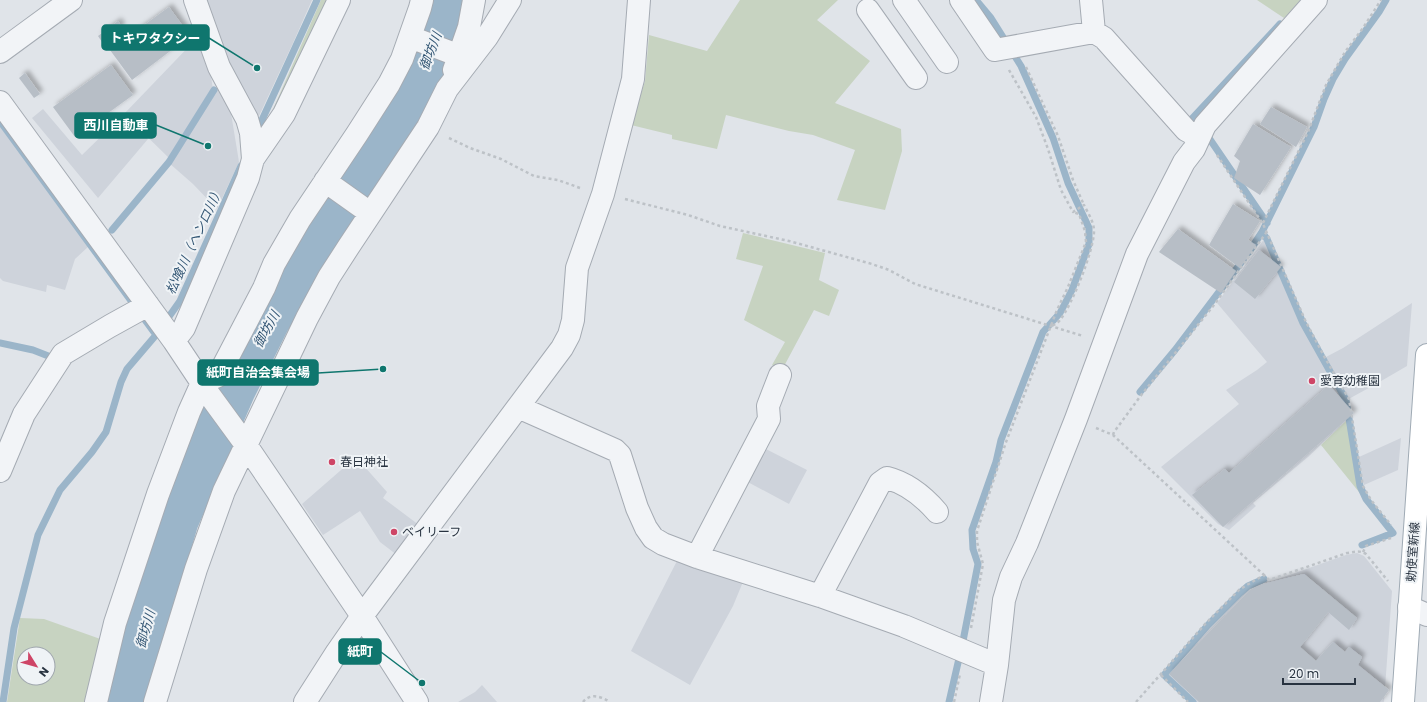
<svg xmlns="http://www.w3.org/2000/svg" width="1427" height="702" viewBox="0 0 1427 702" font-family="Poppins,'Noto Sans JP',sans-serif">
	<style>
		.built { fill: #ced3db }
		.green { fill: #c7d3c1; fill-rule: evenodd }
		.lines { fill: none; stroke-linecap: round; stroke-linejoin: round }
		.stream { stroke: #9bb5c9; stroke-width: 7 }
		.river { stroke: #9bb5c9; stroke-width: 43 }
		.building { fill: #b7bec6; filter: url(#shadow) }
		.minor-casing { stroke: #a5abb3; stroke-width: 24 }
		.major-casing { stroke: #9faab4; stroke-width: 24 }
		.path { stroke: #bdc2c7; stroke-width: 2.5; stroke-dasharray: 3 3; stroke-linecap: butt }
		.minor { stroke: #f2f4f7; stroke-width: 22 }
		.major { stroke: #fff; stroke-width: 22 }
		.poi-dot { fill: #ce4566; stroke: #eff3f6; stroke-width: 1.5 }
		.labels { text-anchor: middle; stroke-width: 4; stroke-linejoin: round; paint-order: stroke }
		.poi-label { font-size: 12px; fill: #283340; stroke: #eff3f6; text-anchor: start }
		.street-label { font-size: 12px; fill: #283340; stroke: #eff3f6 }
		.water-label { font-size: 13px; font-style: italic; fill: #335674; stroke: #eff3f6 }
		.leader { fill: none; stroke: #0f766e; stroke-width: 1.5 }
		.callout-dot { fill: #0f766e; stroke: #eff3f6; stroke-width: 1.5 }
		.callout { fill: #0f766e; stroke: #0f766e; stroke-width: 1.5 }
		.callout-label { font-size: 13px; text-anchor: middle; font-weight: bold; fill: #fff }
	</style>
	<defs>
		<filter id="shadow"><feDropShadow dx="3.5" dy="-3.5" stdDeviation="2" flood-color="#0004"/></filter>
	</defs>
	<rect width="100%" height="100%" fill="#e0e4e9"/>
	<path class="built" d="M203,0H312L293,43L259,116L253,113L238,83Z
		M198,37L211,76L213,90L170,159L124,114Z
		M220,83L229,101L239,162L217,209L193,184L169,163Z
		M43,109L82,155L123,115L148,139L98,198L32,118Z
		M0,123L89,246L75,259L65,290L47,285L46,292L3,281L0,278Z
		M1265,238L1307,333L1315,348L1326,357L1343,348L1412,303L1407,366L1376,384L1345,401L1348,419L1308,457L1253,503L1256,506L1229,530L1218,524L1161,467L1239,404L1226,390L1257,370L1267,362L1217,303Z
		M1401,438L1398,470L1364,485L1359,457Z
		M762,447L807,470L789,504L744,480Z
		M356,457L387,492L383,498L419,525L397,555L380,542L360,511L323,535L302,504Z
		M1357,553L1364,556L1392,591L1384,702H1194L1166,675L1209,626L1249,587L1261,581H1272L1346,555Z
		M679,557L745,577L733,606L690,685L631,651Z
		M482,685L497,702H458L475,692Z"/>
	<path class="green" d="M321,0H331L276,111L267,123Z
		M740,0H838L817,20L870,61L835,103L901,129L902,151L885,210L837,200L855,150L813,135L789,131L726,115L717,149L672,139V135L631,125L645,81L649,35L707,51Z
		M1257,0H1301L1284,18Z
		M743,233L825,253L819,280L839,290L829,316L814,310L782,370L772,365L785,342L744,320L763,266L736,259Z
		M1348,419L1358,486L1363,497L1321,445Z
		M20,618L44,619L106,641L90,702H7ZM24,654H48V678H24Z"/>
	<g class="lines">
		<path class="stream" d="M0,121L156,335
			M1189,122L1280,24
			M256,133L317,0
			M1209,138L1267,223
			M112,230L169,162L214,90
			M1262,232L1267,239L1303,323L1346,400L1360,486L1366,499L1393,533L1362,545
			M1249,252L1262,232L1314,127L1324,99L1333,79L1345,59L1379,12L1386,0
			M0,343L33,350L56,359
			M1140,392L1175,350L1243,260
			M3,702L14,628L38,535L60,490L92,452L106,432L121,382L127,369L156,335L180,301L241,166
			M949,702L963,641L978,564L973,549L972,530L996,462L1001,440L1043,332L1060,313L1072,290L1089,244V228L1068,183L1053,138L1021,66L991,18L976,0
			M1193,702L1164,675L1208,625L1240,593L1248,586L1264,579"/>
		<path class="river" d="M124,702L177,521L234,390L269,320L406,111L439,30L441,0"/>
	</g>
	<path class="building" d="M169,7L190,36L132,80L110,50Z
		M118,21L122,27L102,42L98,36Z
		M111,65L133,95L75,137L53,107Z
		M25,73L40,94L34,98L19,78Z
		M1271,107L1307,127L1296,147L1260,124Z
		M1253,124L1291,147L1260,195L1234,178L1240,161L1234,156Z
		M1233,204L1260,221L1248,240L1256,245L1240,268L1209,245Z
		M1178,229L1236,271L1221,293L1159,252Z
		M1259,250L1281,267L1255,299L1234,282Z
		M1329,385L1354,413L1223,527L1192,495L1225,469L1229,473Z
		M1304,574L1357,618L1349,630L1328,612L1300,647L1316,661L1333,642L1345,652L1349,647L1362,657L1358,665L1389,690L1380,702H1199L1169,674L1250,590L1263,584Z"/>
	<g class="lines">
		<defs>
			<path id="minor" d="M904,0L947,62
				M961,0L995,50L1094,32L1104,38L1186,130L1199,137
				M1091,0L1094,32
				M868,10L916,78
				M410,37L460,56
				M0,52L71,0
				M454,70L469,27L474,0
				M0,102L174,341L202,383L208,393L246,445L362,616L417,702
				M253,159L284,114L339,0
				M325,181L370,213
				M174,341L184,328L248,178L253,159L251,133L247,119L219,67L195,0
				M518,407L615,450L620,455L637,508L646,528L653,538L663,544L697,557L820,596L904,626L997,665
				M0,471L24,414L63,354L110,326L148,305
				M697,557L769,419L768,406L780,375
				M820,596L880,483L887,478C907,483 924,497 937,512
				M1409,607L1427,615
				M96,702L115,623L158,494L189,412L202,383L218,376L264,288L274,264L300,219L357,134L389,84L402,59L420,8L422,0
				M155,702L196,569L224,491L307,318L329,277L349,246L428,127L447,89L487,37L510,0
				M305,702L337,652L362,616L562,348L569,335L573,320L577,268L603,194L633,79L639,0
				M991,702L997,665L1004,600L1011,577L1027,543L1076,419L1137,254L1184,162L1194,149L1205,125L1316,0"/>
			<path id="major" d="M1403,702L1427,355"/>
		</defs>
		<use href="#minor" class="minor-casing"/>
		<use href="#major" class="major-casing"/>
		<path class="path" d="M1026,67L1058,136L1073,180L1084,205
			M1009,70L1036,117L1048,149L1061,190L1073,212L1084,205C1088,213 1094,222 1094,231C1094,250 1072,305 1060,320C1058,323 1055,324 1052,326
			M449,138L470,148L501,159L534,176L558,180L580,188
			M1217,155L1263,224L1306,322L1325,358L1349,399L1363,486L1371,500L1391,525
			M625,199L688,215L720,226L789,241L872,264L889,270L915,284L1083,336
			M1263,223L1308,132L1326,85L1345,52L1363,28L1381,0
			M1096,428L1113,435L1264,575
			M1113,435L1114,432L1142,394L1214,305L1266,233
			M1363,552L1366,546L1391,538
			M971,628L983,564L977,542V531L1006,442L1057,310L1068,287L1086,242L1085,231L1079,214L1073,212
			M1161,675L1188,702
			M583,702C590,693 601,696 610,702
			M954,702L960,674
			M1136,702L1206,623L1240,589L1264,575L1269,580L1347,553C1354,552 1360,550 1366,554L1388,581"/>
		<use href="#minor" class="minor"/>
		<use href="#major" class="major"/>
	</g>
	<g class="poi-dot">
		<circle cx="1312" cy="381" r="4"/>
		<circle cx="332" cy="462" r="4"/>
		<circle cx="394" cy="532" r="4"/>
	</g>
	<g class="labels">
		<g class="poi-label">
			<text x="1320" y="385">愛育幼稚園</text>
			<text x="340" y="466">春日神社</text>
			<text x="402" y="536">ベイリーフ</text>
		</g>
		<g class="street-label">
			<text transform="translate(1413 552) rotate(-86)" y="4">勅使室新線</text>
		</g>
		<g class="water-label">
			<text transform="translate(430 51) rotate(-69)" y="5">御坊川</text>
			<text transform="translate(194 240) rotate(-65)" y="5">松喰川（ヘンロ川）</text>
			<text transform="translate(266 329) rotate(-61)" y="5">御坊川</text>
			<text transform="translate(145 629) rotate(-74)" y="5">御坊川</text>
		</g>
	</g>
	<path class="leader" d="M257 68L209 38M208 146L156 125M383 369L318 373M422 683L381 652"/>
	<g class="callout-dot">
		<circle cx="257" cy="68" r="4"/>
		<circle cx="208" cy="146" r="4"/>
		<circle cx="383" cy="369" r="4"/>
		<circle cx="422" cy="683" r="4"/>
	</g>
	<g class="callout">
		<rect x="102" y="25" width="107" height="25" rx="4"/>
		<rect x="75" y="113" width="81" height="25" rx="4"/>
		<rect x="198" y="360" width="120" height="25" rx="4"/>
		<rect x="339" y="639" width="42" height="25" rx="4"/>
	</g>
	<g class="callout-label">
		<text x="155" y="43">トキワタクシー</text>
		<text x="116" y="130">西川自動車</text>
		<text x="258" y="377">紙町自治会集会場</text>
		<text x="360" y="656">紙町</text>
	</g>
	<g transform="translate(36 666) rotate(127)"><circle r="19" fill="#eff3f6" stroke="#9fa6ad"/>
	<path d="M0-3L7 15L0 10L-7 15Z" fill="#ce4566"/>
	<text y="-6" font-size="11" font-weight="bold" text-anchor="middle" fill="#283340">N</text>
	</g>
	<path d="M1283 678v6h72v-6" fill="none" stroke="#283340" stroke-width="2"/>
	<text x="1289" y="678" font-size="12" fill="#283340" stroke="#eff3f6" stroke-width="3" paint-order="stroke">20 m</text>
</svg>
